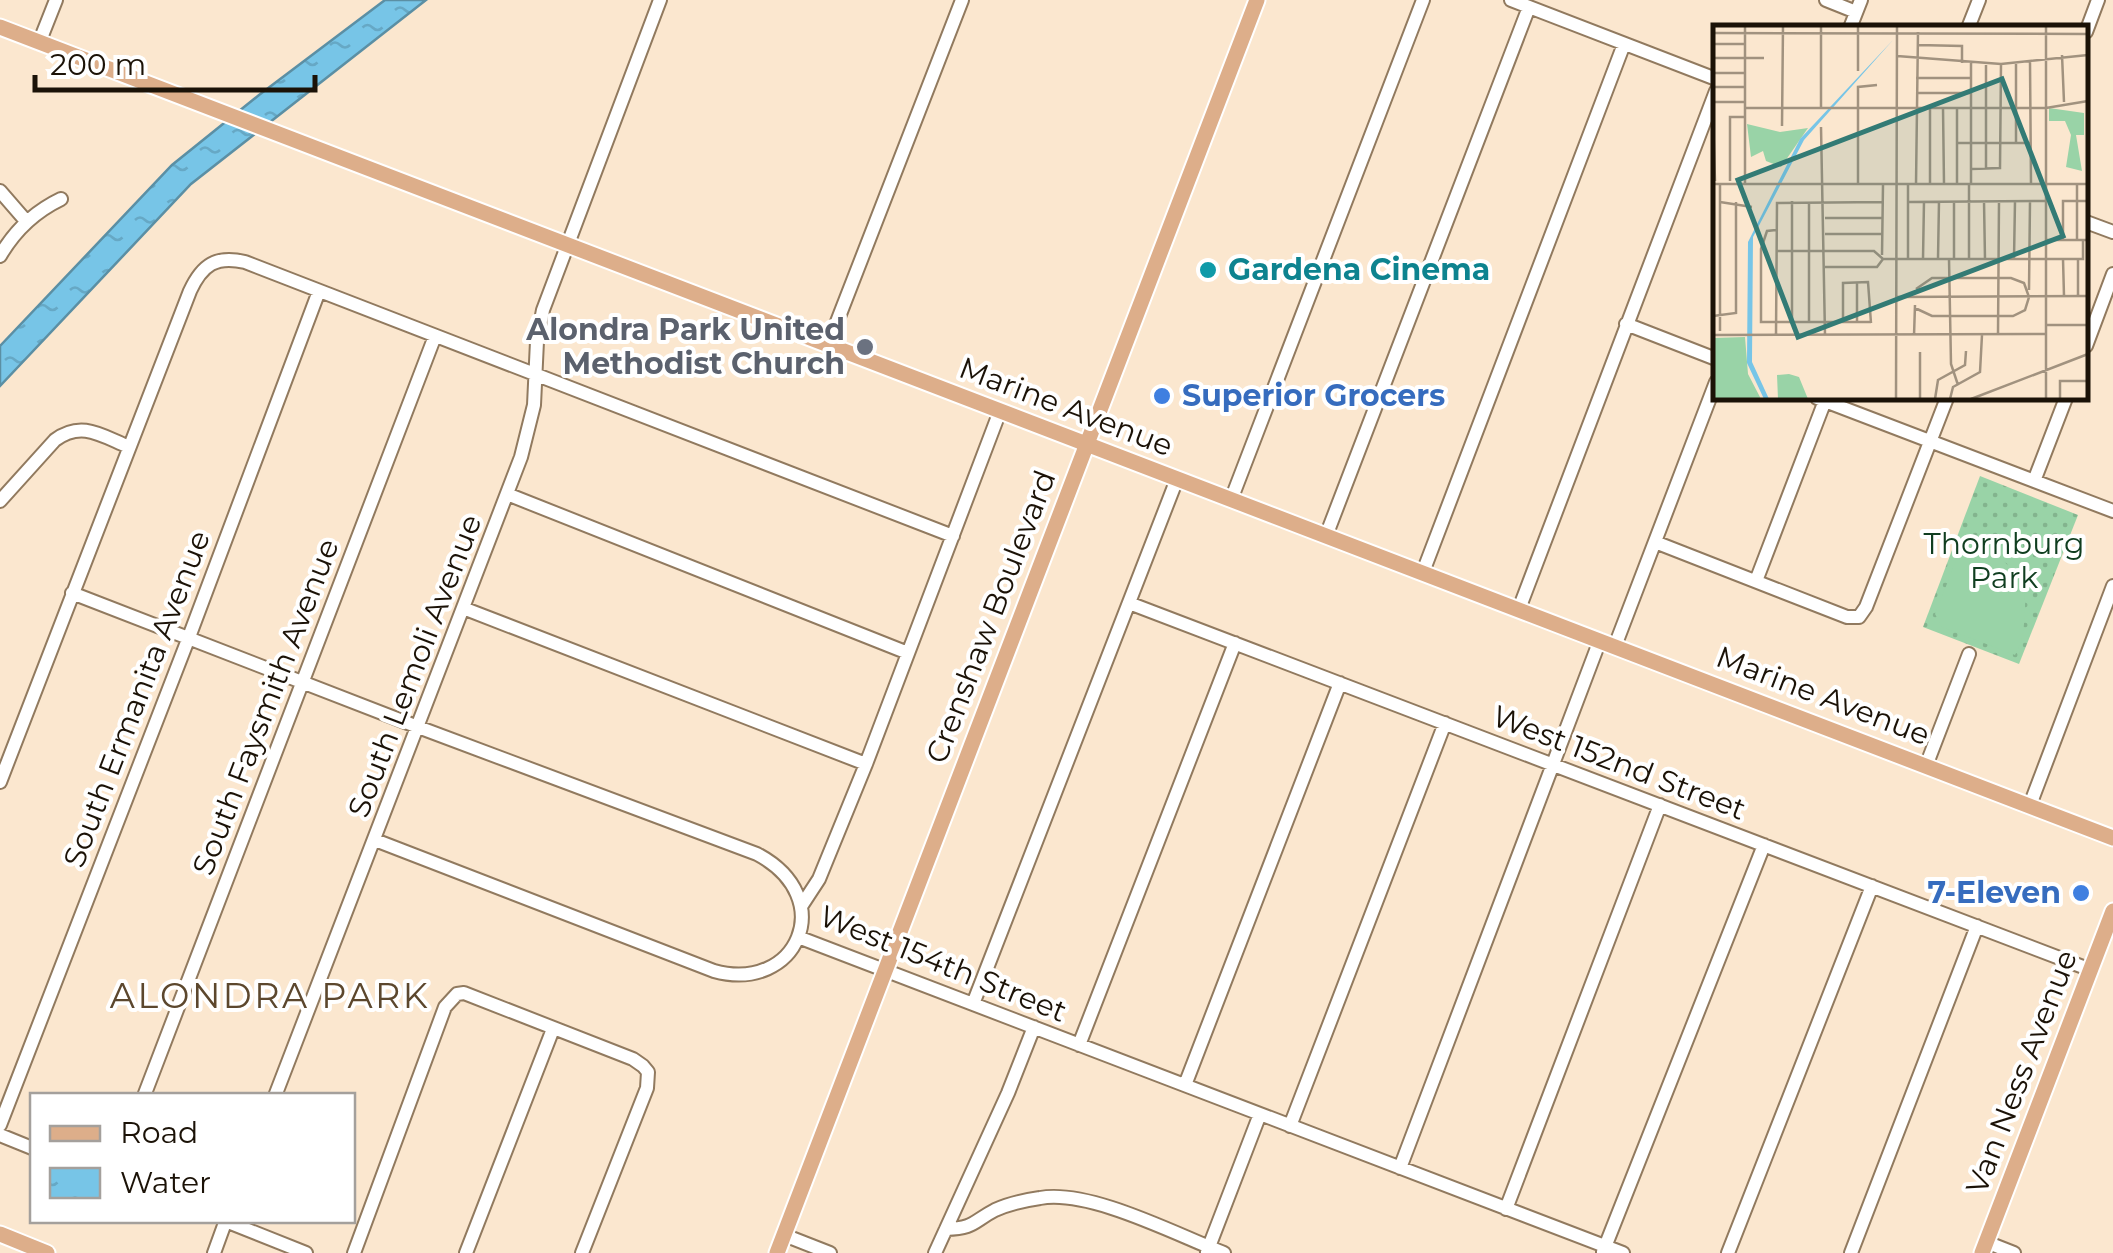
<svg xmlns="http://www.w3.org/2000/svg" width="2113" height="1253" viewBox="0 0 2113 1253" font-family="Montserrat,sans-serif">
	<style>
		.grass { fill: url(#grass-dots) }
		.pitch { fill: #99d3a7 }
		.water { fill: url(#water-ripples); stroke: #5b8fa4; stroke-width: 2.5 }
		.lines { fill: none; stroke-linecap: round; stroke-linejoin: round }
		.minor-casing { stroke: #917a5f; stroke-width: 16 }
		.major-casing { stroke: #fff; stroke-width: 19 }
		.minor { stroke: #fff; stroke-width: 12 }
		.major { stroke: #ddae8a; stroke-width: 15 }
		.culture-dot { fill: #0f9aa8; stroke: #fff; stroke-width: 4 }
		.worship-dot { fill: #6b7280; stroke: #fff; stroke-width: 4 }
		.shop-dot { fill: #3f7fe0; stroke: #fff; stroke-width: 4 }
		.labels { text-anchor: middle; stroke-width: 8; stroke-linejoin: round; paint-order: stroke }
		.culture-label { font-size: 30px; font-weight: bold; fill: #0d838f; stroke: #fff; text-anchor: start }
		.worship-label { font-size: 30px; font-weight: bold; fill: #5b616d; stroke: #fff; text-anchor: end }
		.shop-label { font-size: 30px; font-weight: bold; fill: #366cbe; stroke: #fff; text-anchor: start }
		.street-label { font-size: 30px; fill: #1b1207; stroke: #fff }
		.park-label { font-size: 30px; fill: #103e20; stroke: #fff }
		.quarter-label { font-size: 35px; letter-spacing: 2.5px; fill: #5c472d; stroke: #fff }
		.inset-road { fill: none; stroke: #a1927f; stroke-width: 2.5 }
		.view { fill: #337b75; fill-opacity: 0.15; stroke: #337b75; stroke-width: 5 }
		.inset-edge { fill: none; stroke: #1b1207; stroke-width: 5 }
	</style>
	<defs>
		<pattern id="grass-dots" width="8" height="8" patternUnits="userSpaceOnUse" patternTransform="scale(2.5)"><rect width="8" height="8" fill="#99d3a7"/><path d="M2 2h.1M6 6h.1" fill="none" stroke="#83b48e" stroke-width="1.8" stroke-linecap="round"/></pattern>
		<pattern id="water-ripples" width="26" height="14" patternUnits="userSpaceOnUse" patternTransform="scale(2.5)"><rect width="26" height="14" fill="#77c5e7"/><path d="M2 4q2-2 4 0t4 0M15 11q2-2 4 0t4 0" fill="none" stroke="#66a8c5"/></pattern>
	</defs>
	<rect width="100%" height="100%" fill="#fbe7cf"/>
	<path class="grass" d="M1980,476L2078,515L2019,664L1923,627Z"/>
	<path class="pitch" d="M1965,538C1986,545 2011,563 2021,583C2027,595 2025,611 2024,624C2023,636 2021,645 2015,655L1942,627L1935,614Z"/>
	<path class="water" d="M385,0H426L191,184L0,386V346L172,165L259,95Z"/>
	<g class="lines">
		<defs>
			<path id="minor" d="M1511,0L1716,79
				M1826,0L1856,12
				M1850,28L1861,0
				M1968,28L1979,0
				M2086,32L2098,0
				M39,43L56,0
				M0,191L26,221
				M2086,222L2113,232
				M0,256C15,230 34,212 61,199
				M1626,324L1716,359
				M828,345L962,0
				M2086,346L2113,274
				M1817,398L2113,511
				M2034,481L2066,398
				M507,494L908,653
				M1231,500L1423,0
				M0,501L55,440C82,420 102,436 129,447
				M1326,536L1529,7
				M1655,542L1847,617H1859L1866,607L1947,398
				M1423,572L1624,44
				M1756,581L1826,398
				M72,593L418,727L757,854C840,898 797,994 714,971L375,840
				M1129,603L2091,970
				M463,608L866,764
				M1519,609L1716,91
				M1615,646L1716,382
				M1926,766L1969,654
				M0,782L190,291C202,265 216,255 245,262L953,536
				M2030,805L2113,586
				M802,905L819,879L866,764L1000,411
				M798,937L1623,1253
				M973,1004L1177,479
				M1079,1045L1235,643
				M1185,1085L1340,683
				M144,1096L435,336
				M275,1096L521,457L534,405L537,341L543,310L660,0
				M0,1125L189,637L319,291
				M1290,1126L1445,723
				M0,1135L32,1148
				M1400,1168L1600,640
				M1506,1209L1660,805
				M223,1220L306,1253
				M946,1229C975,1228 972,1222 995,1210C1008,1204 1026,1200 1040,1198C1090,1189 1177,1235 1224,1253
				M784,1235L830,1253
				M1986,1242L2014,1253
				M1207,1252L1260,1114
				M1603,1252L1764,845
				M214,1253L226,1220
				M354,1253L445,1007L457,994L464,993L633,1059L643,1066L648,1072L647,1088L582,1253
				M466,1253L553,1029
				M935,1253L1008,1093L1034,1027
				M1728,1253L1872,886
				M1851,1253L1977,926"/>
			<path id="major" d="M0,27L2113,838
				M0,1234L47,1253
				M777,1253L1257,0
				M1982,1253L2113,911"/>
		</defs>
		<use href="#minor" class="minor-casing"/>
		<use href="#major" class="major-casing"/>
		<use href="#minor" class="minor"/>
		<use href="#major" class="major"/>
	</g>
	<circle class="culture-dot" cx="1208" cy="270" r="10"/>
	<circle class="worship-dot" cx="865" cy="347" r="10"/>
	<g class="shop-dot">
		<circle cx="1162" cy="396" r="10"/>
		<circle cx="2081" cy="893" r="10"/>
	</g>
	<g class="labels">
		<g class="culture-label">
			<text x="1228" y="280">Gardena Cinema</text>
		</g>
		<g class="worship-label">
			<text x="845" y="340">Alondra Park United<tspan x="845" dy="34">Methodist Church</tspan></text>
		</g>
		<g class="shop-label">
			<text x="1182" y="406">Superior Grocers</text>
			<text x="2061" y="903" text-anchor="end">7-Eleven</text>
		</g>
		<g class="street-label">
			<text transform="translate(1066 407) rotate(21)" y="10">Marine Avenue</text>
			<text transform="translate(991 617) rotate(-69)" y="10">Crenshaw Boulevard</text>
			<text transform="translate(415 666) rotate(-69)" y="10">South Lemoli Avenue</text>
			<text transform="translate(1823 696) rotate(21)" y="10">Marine Avenue</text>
			<text transform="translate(137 699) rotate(-69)" y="10">South Ermanita Avenue</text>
			<text transform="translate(266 707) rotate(-69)" y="10">South Faysmith Avenue</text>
			<text transform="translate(1619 763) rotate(21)" y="10">West 152nd Street</text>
			<text transform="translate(943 964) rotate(22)" y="10">West 154th Street</text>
			<text transform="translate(2022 1072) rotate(-69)" y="10">Van Ness Avenue</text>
		</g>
		<g class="park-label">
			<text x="2004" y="554">Thornburg<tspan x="2004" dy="34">Park</tspan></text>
		</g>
		<g class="quarter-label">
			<text x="270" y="1008">ALONDRA PARK</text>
		</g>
	</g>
	<g transform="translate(1713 25)">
		<rect width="375" height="375" fill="#fbe7cf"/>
		<path d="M34,99L67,107L95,103L68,142L53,136L50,126L38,132ZM32,312L35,349L48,374H0V313Z" fill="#99d3a7"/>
		<path d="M336,83L371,88V110H363L369,146L353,142L358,110L352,96H336ZM76,349L86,352L95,374H65L64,350Z" fill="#99d3a7"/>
		<path d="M180,15L91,115L40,212L39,337L56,374H51L34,338L35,217L87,114Z" fill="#77c5e7"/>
		<path class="inset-road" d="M32,1V159M333,1V374M0,8L375,9M0,19H32M205,20L249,21V38M349,30L351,77M184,31L288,39L375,30M0,33H51M317,37L318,159M258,38V159M273,38V144M145,46V1M0,48H32M203,53H258M0,62H32M203,68H258M0,77H32M32,83H333L375,76M108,83V1M217,83V159M230,83L231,159M244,83V159M0,89L2,156M69,101L70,1M108,102L112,310M244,118H318M303,118V38M258,144L287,143L288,39M17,156V92H32M0,159H375M145,159V62L164,60M203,159L205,7M7,160V306M256,160V234M364,160V215M79,176V297M271,176L272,234M7,177L39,182M195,177L332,176M112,193H170M63,205L54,206L48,224V297H158M112,209H170M333,215H375M350,215V176H375M63,226H161L170,234H370V215M169,230L170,160M195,234V160M210,234L211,176M225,234L226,176M236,234L238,339L245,360M241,234V176M301,234L302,176M350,234L351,271M365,234V271M112,242H164L170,234M316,265L317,176M183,272L375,271M202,283L219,291H300L312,285L316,272L311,258L298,253H219L203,264M0,291L23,288V177M96,297V177M130,297V258L155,257L158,298M144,297V257M333,300H375M0,310L333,309M63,310L64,178L170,177M285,310L286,176M201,311L202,280M207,327V374M183,374L184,1M222,374L225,355L252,340L253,326M237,374L240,362L267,347L269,310M258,374L375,329M347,374V356H375"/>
		<path class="view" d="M289,54L350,211L85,312L25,155Z"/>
		<rect width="375" height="375" class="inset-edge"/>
	</g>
	<rect x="30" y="1093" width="325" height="130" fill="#ffffff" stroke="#a4a09c" stroke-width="2.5"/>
	<rect x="50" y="1126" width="50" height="15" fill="#ddae8a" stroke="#a4a09c" stroke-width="2.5"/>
	<text x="120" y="1143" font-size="30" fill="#1b1207">Road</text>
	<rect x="50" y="1168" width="50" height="30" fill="url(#water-ripples)" stroke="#a4a09c" stroke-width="2.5"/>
	<text x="120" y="1193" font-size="30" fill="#1b1207">Water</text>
	<path d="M35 75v15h280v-15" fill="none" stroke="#1b1207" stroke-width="5"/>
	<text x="50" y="75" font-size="30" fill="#1b1207" stroke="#ffffff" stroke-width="8" paint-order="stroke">200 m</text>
</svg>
